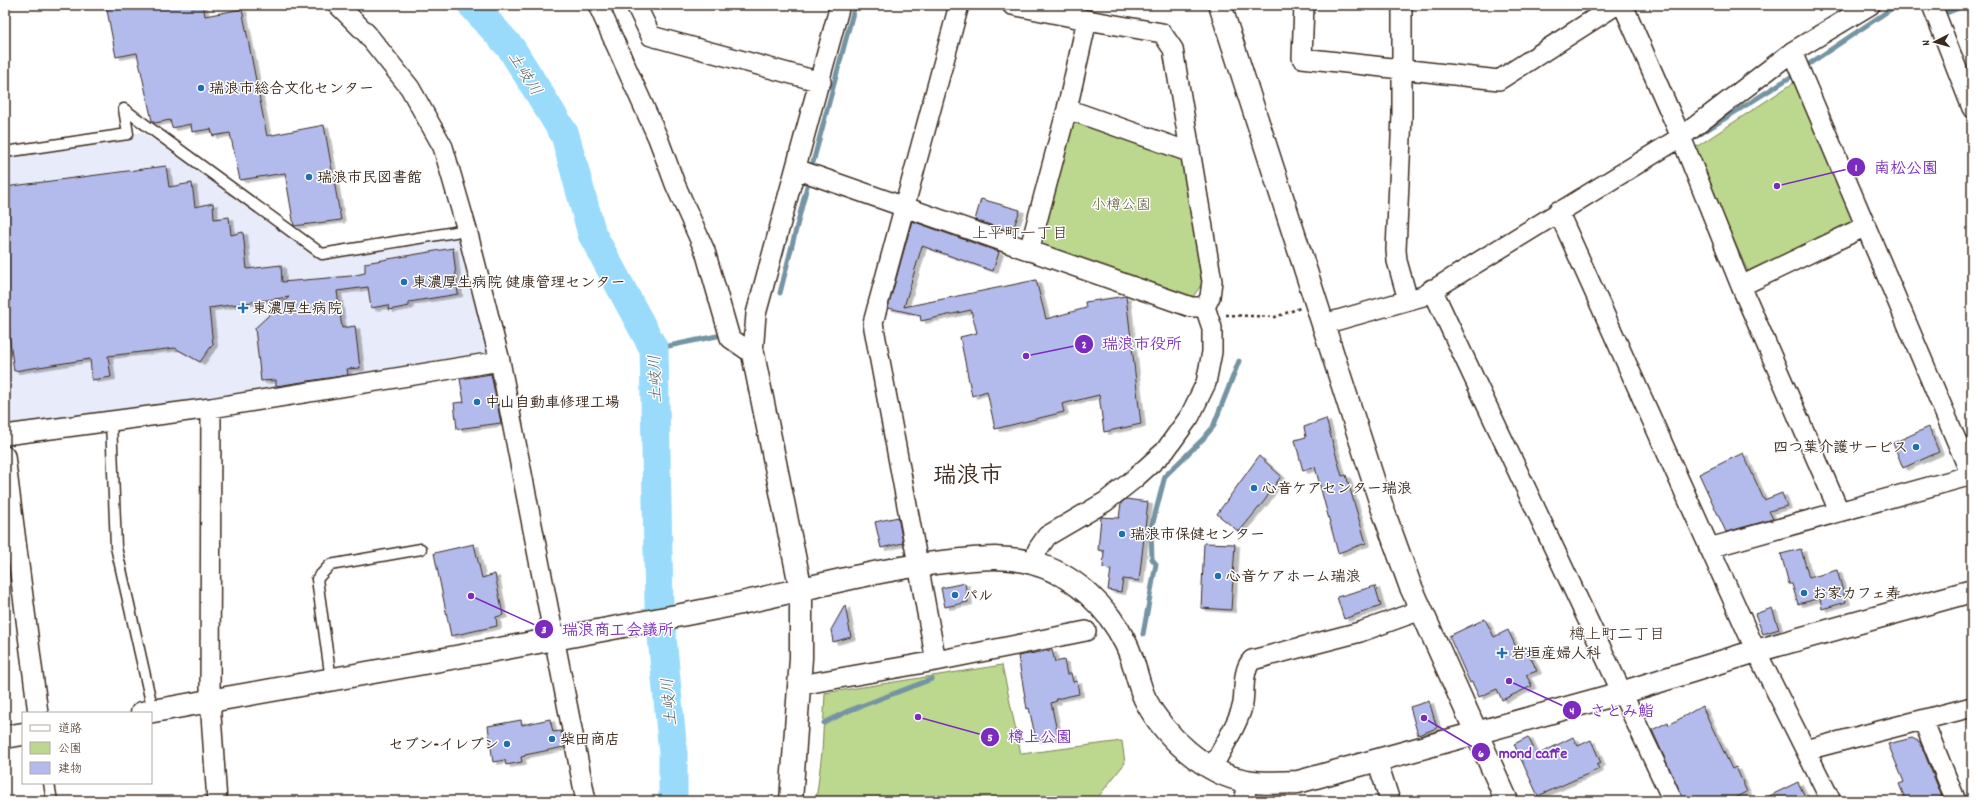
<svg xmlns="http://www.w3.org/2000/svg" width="1977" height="806" viewBox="0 0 1977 806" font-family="Dekko,'Klee One',sans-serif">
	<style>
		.built { fill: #e8ebf9 }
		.green { fill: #bcd78e; stroke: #7c8056 }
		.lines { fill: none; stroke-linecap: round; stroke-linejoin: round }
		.stream { stroke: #7494a3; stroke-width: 5 }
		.river { stroke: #9adbfc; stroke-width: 29 }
		.building { fill: #b2bbec; stroke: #3b2a1e; filter: url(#shadow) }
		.lane-casing { stroke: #3b2a1e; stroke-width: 13 }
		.street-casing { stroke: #3b2a1e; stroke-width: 22 }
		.secondary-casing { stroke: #3b2a1e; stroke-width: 25 }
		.path { stroke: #3b2a1e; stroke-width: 2.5; stroke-dasharray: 3 3; stroke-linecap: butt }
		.lane { stroke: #fff; stroke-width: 10 }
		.street { stroke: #fff; stroke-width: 19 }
		.secondary { stroke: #fff; stroke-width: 22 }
		.poi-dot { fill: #1f6fb2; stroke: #fff; stroke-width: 1.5 }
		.labels { text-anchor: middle; stroke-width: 3; stroke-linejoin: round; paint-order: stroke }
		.poi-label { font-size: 15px; font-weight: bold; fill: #3b2a1e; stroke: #fff; text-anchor: start }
		.park-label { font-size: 15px; fill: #625e40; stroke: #fff }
		.water-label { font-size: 16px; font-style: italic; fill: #585f61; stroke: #fff }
		.neighbourhood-label { font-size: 16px; fill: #3b2a1e; stroke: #fff }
		.town-label { font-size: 23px; font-weight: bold; fill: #3b2a1e; stroke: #fff }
		.leader { fill: none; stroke: #7b2cbf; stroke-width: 1.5 }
		.callout-dot { fill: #7b2cbf; stroke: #fff; stroke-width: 1.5 }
		.mark-label { font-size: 12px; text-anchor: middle; font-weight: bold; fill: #fff }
		.callout-label { font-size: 16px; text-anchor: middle; font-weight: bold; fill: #7b2cbf; stroke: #fff; stroke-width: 3; stroke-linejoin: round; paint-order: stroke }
	</style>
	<defs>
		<filter id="shadow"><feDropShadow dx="4.5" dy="2.5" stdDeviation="0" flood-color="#0004"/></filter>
	</defs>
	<rect width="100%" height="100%" fill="#fff"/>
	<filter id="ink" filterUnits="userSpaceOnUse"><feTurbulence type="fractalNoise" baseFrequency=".025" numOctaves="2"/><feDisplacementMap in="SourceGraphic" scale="8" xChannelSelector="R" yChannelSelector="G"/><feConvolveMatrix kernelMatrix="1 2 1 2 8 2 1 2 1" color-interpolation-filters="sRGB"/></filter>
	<g filter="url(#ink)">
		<path class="built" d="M142,132L322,254L467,230L492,362L9,426L5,407V152Z"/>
		<path class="green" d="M1798,80L1860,222L1749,274L1693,149Z
			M1072,118L1182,155L1202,284L1192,298L1036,246Z
			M1002,665L1021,754L1122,741L1125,763L1095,801H816L822,752L825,693Z"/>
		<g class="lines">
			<path class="stream" d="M1939,9L1949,12L1966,5
				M1803,68L1897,5
				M1694,138L1797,73
				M811,170L855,5
				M780,293L809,178
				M654,349L717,336
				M1143,634L1156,564L1152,559L1151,530L1165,476L1203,439L1213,427L1239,361
				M824,723L848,711L932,679"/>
			<path class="river" d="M472,5L511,48L565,135L592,234L654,349L659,605L673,753V801"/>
		</g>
		<path class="building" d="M106,5H203L205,16L242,9L267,136L324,125L341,220L294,226L285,173L240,180L230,133L213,136L211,129L192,132L191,124L172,128L170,120L155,123L152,121L137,53L116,57Z
			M166,166L169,187L192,183L195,207L213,203L214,219L229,217L231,235L243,232L247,269L281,265L282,282L351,276L365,273V263L453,248L458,294L409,302V306L389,310L388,305L371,308L368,287L337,291L342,328L355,326L360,368L347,369L348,375L276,386V380L261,381L255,328L289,297L209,308L213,344L200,362L175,348L108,356L111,377L92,380L90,359L14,371L5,304V187Z
			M981,199L1020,210L1012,232L975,220Z
			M912,221L999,252L993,271L922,246L904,307L1036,280L1046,319L1086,308L1085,302L1126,296L1141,424L1104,432L1099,395L1062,404L1064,412L995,429L987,391L972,396L960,337L977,333L971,310L921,321L920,315L888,308Z
			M491,374L501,423L457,429L454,403L464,402L460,379Z
			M1326,419L1342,476L1346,475L1366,543L1338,553L1315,467L1303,471L1295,440L1306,437L1304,427Z
			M1929,427L1939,452L1903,468L1893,443Z
			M1743,453L1764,500L1782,493L1787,506L1769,511L1773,519L1726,532L1699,474Z
			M1259,456L1281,476L1265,500L1239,532L1217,514Z
			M1126,499L1148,502L1139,581L1123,579L1121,592L1108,590L1111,569L1103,568L1104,551L1098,550L1101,517L1119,518L1121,503Z
			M898,517L903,543L881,548L875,522Z
			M1204,543L1235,544L1231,610L1201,608Z
			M474,544L482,578L495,574L503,615L496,617L497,626L451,636L434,553Z
			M1801,549L1809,578L1837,570L1846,602L1822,609L1820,598L1798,604L1792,584H1789L1781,554Z
			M965,583L968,602L945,607L941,588Z
			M1375,586L1381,606L1344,619L1337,597Z
			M845,605L851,637L833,642L831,630Z
			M1772,608L1779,629L1763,634L1755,614Z
			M1485,619L1494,637L1508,630L1518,651L1526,647L1537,671L1526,675L1532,686L1502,700L1497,689L1479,697L1472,682L1470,683L1449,636Z
			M1052,650L1055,662L1064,660L1067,675L1071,673L1073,682L1077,681L1079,694L1056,699L1057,701L1051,703L1058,736L1036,740L1029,708L1027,709L1018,656Z
			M1429,701L1437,728L1418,735L1410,707Z
			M1702,706L1732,769L1736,767L1747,792L1729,801H1684L1652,730L1668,722L1669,725Z
			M550,719L553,732L561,731L564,747L525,755V756L521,757L522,762L506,765L505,760L493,762L488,726L521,720L522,725Z
			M1528,737L1537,755L1573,737L1578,746L1591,740L1601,763L1597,765L1599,769L1538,796L1514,744Z
			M1912,738L1920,742L1942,797L1933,801H1906L1899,784L1904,782L1888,744Z
			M1798,782L1807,801H1759Z"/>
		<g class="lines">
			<defs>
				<path id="lane" d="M5,152L128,134L124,109L322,254L467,230
					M111,421L116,547L153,711
					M331,680L317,579L330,565L421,549
					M49,783L52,801"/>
				<path id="street" d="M338,5L367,34L410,88L443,147L467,230L500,361L586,801
					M598,5L658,138L675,184L705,251L730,338L753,354
					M636,5L651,36L821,82
					M1012,5L1087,20L1162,33L1173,49L1212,281L1210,297L1205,307
					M1304,5L1302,58L1499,80L1616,5
					M1402,5V115L1396,250L1397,261L1408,300
					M1623,5L1681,137L1741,286L1839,511
					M1932,5L1972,108
					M1792,52L1971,475
					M1067,109L1189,152
					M796,169L1191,307H1205
					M1558,211L1756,651L1831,801
					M1029,251L1067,109L1087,20
					M1741,286L1866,226
					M1432,289L1673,801
					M1324,324L1423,296L1681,137L1792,52L1870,5
					M753,354L756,314L840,5
					M211,408L210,701L217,801
					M5,435L211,408L500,361
					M5,456L38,713
					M1709,548L1972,475
					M1033,563L1038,549L1047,536L1105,502L1134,479L1165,451L1190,416L1206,383L1212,352V328L1205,307
					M936,661L873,323L959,5
					M800,685L936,661L1086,631
					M1923,720L1956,801
					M1806,750L1972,707
					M1377,760L1390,801
					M1212,768C1221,750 1240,721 1243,703C1245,689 1242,671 1252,660L1360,632L1421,610
					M1244,781L1246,801"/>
				<path id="secondary" d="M1220,5L1383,510L1410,585L1507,801
					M753,354L801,590V658L791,801
					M142,713C334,679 525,646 717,608C798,592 879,567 962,560C986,558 1009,556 1032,563C1074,574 1108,607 1126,644C1135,662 1137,682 1145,699C1163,735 1206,775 1247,781C1263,784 1281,783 1298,782L1621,693L1756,651L1972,591
					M5,737L23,734"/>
			</defs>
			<use href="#lane" class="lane-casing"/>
			<use href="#street" class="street-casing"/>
			<use href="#secondary" class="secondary-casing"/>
			<path class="path" d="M1226,315L1275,317L1300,308"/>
			<use href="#lane" class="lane"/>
			<use href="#street" class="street"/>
			<use href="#secondary" class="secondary"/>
		</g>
	</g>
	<g class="poi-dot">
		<circle cx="201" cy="88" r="4"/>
		<circle cx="309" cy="177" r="4"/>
		<circle cx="404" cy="282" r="4"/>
		<path d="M241 302h4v4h4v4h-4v4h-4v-4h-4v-4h4z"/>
		<circle cx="477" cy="402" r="4"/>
		<circle cx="1916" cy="447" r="4"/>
		<circle cx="1254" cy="488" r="4"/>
		<circle cx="1122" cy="534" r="4"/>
		<circle cx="1218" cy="576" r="4"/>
		<circle cx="1804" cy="593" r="4"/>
		<circle cx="955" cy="595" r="4"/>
		<path d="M1500 647h4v4h4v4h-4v4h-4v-4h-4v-4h4z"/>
		<circle cx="552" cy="739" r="4"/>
		<circle cx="507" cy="744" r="4"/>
	</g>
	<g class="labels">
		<g class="poi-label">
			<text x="209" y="93">瑞浪市総合文化センター</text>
			<text x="317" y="182">瑞浪市民図書館</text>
			<text x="412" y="287">東濃厚生病院 健康管理センター</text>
			<text x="252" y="313">東濃厚生病院</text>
			<text x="485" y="407">中山自動車修理工場</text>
			<text x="1908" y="452" text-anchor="end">四つ葉介護サービス</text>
			<text x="1262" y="493">心音ケアセンター瑞浪</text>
			<text x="1130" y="539">瑞浪市保健センター</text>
			<text x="1226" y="581">心音ケアホーム瑞浪</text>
			<text x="1812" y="598">お家カフェ寿</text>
			<text x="963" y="600">パル</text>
			<text x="1511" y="658">岩垣産婦人科</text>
			<text x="560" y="744">柴田商店</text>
			<text x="499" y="749" text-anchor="end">セブン-イレブン</text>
		</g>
		<g class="park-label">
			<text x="1121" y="209">小樽公園</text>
		</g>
		<g class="water-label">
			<text transform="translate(526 73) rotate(58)" y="6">土岐川</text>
			<text transform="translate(654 379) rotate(-92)" y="6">土岐川</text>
			<text transform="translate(668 702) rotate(-95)" y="6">土岐川</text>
		</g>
		<g class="neighbourhood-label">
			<text x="1020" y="238">上平町一丁目</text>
			<text x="1617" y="639">樽上町二丁目</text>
		</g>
		<g class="town-label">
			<text x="968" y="482">瑞浪市</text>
		</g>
	</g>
	<path class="leader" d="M1777 186L1856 167M1026 356L1084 344M471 596L544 629M1509 681L1572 710M918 717L990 737M1424 718L1481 752"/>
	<g class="callout-dot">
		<circle cx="1777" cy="186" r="4"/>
		<circle cx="1026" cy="356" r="4"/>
		<circle cx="471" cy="596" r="4"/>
		<circle cx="1509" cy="681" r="4"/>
		<circle cx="918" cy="717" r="4"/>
		<circle cx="1424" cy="718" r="4"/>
		<circle cx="1856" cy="167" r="10"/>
		<circle cx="1084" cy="344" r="10"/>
		<circle cx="544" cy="629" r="10"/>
		<circle cx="1572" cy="710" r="10"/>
		<circle cx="990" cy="737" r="10"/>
		<circle cx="1481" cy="752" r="10"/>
	</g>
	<g class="mark-label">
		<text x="1856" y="171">1</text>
		<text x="1084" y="348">2</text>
		<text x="544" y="633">3</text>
		<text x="1572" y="714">4</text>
		<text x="990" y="741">5</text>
		<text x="1481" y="757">6</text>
	</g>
	<g class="callout-label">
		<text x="1906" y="173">南松公園</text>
		<text x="1142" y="349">瑞浪市役所</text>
		<text x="618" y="635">瑞浪商工会議所</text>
		<text x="1622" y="716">さとみ鮨</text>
		<text x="1040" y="742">樽上公園</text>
		<text x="1533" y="758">mond caffe</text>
	</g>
	<rect width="1977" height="806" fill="none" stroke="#fff" stroke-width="20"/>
	<rect x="10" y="10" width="1957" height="786" fill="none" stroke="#3b2a1e" stroke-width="1.5" filter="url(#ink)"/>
	<rect x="22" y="712" width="130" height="72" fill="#ffffff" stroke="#b1aaa5"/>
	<rect x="30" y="725" width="20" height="6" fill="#ffffff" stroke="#b1aaa5"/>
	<text x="58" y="732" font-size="12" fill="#3b2a1e">道路</text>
	<rect x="30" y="742" width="20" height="12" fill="#bcd78e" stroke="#b1aaa5"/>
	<text x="58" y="752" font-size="12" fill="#3b2a1e">公園</text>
	<rect x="30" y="762" width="20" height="12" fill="#b2bbec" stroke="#b1aaa5"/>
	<text x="58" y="772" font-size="12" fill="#3b2a1e">建物</text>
	<g transform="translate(1935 42) rotate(264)" stroke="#ffffff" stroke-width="3" paint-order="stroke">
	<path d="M0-3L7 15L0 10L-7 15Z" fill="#3b2a1e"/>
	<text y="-6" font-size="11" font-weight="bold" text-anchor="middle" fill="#3b2a1e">N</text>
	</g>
</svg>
